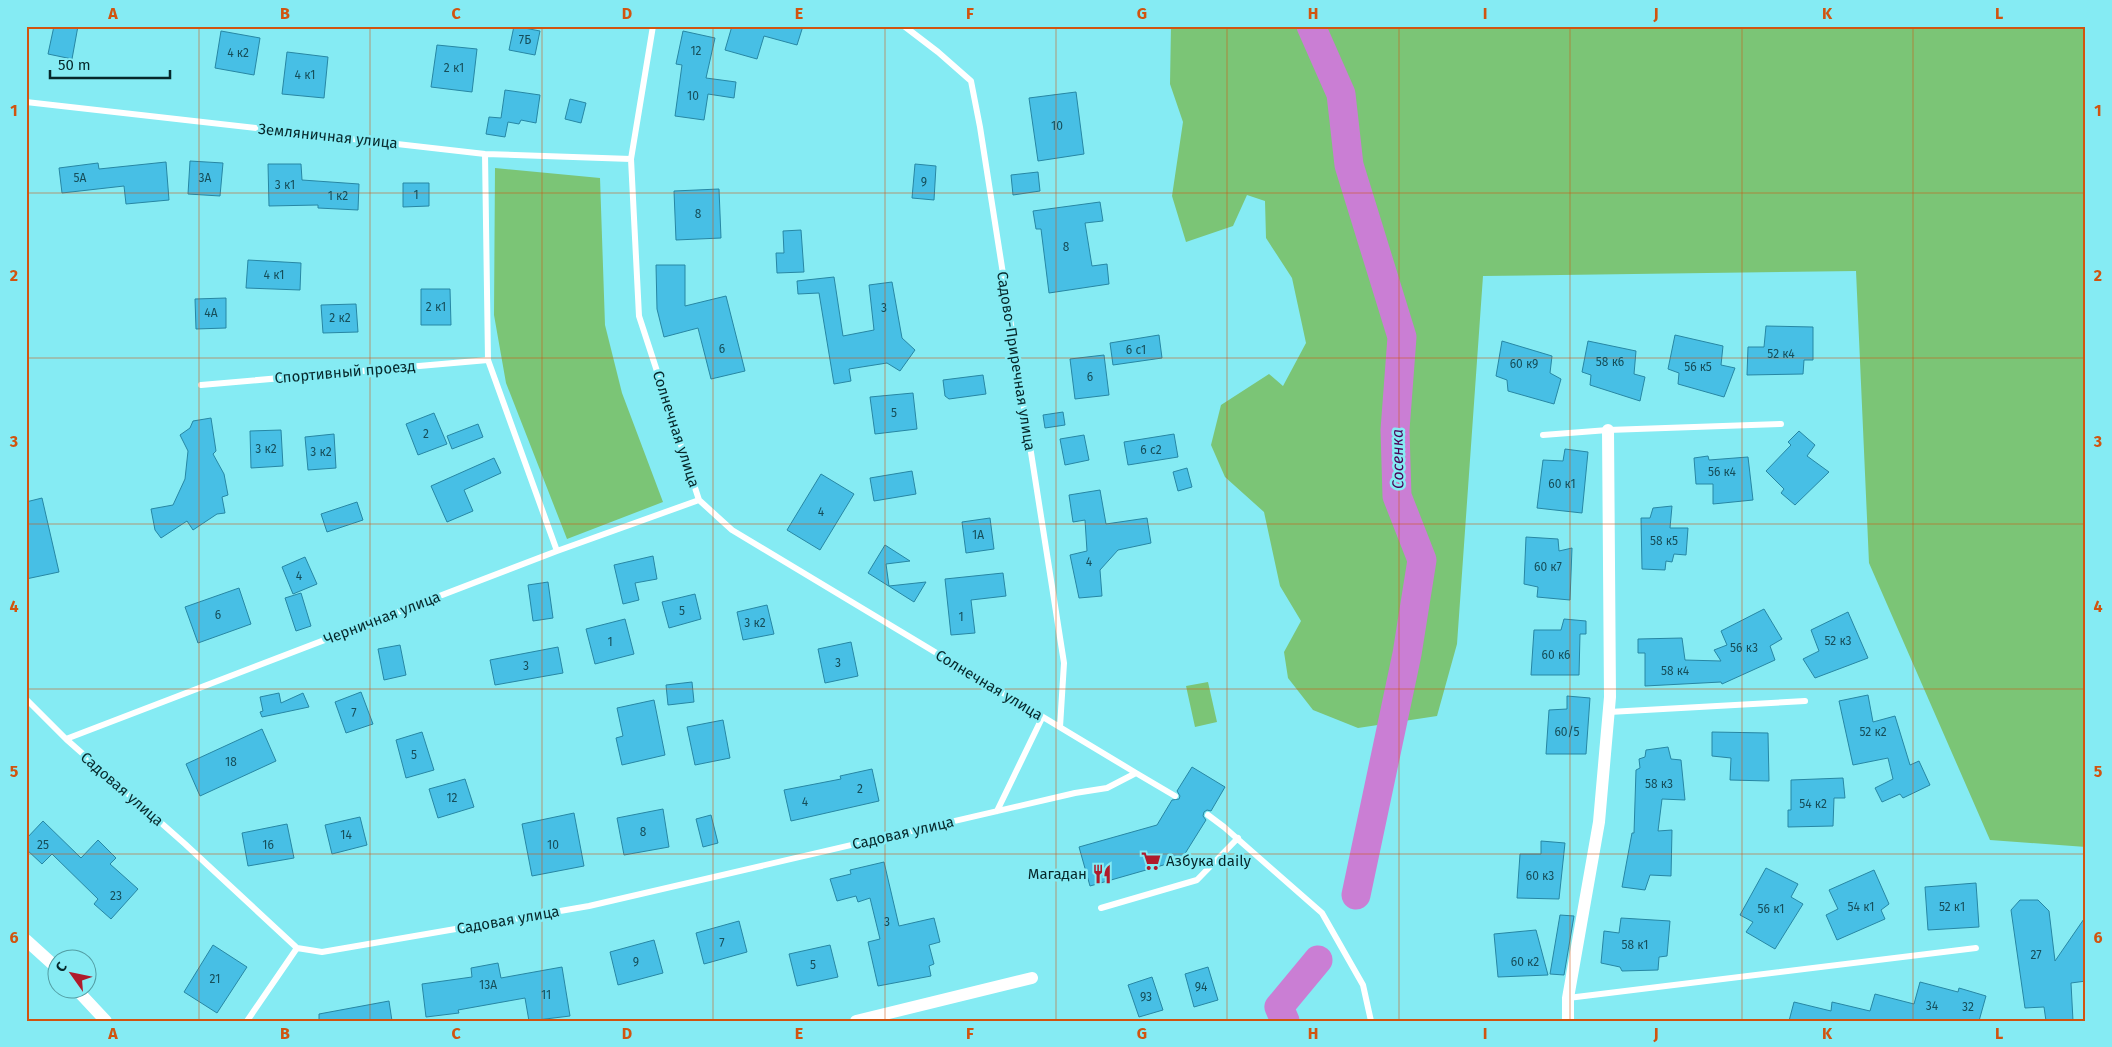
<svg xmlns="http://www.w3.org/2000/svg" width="2112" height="1047" viewBox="0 0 2112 1047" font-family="'Fira Sans',sans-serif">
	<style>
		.green { fill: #7bc576 }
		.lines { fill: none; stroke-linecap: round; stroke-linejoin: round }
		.river { stroke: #ca7ed4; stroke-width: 29 }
		.building { fill: #47bfe5; stroke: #2787a4 }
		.service { stroke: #fff; stroke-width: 6 }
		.minor { stroke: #fff; stroke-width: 12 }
		.grid { fill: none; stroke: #d1540f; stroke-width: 1; stroke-opacity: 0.55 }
		.labels { text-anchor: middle; stroke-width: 5; stroke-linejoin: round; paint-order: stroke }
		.number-label { font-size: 12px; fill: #164e5a }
		.street-label { font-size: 15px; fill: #06282b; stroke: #85ebf3 }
		.poi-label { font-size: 15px; fill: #06282b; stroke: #85ebf3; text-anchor: start }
		.water-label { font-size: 16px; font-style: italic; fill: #4b0055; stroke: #85ebf3 }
		.neatline { fill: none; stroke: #d1540f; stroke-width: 2 }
		.grid-label { font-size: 16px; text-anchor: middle; font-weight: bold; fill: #d1540f }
	</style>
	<rect width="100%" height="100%" fill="#85ebf3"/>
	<path class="green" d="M1171,26H2086V847L1990,840L1869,563L1856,271L1483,276L1457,644L1437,716L1358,728L1313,710L1288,678L1284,652L1301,621L1280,586L1264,512L1225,477L1211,445L1221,405L1269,374L1283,386L1306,343L1292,278L1266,238L1265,201L1247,195L1233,226L1186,242L1172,196L1183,122L1170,84Z
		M495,168L600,178L605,325L622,393L663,502L567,539L506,383L494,315Z
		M1208,682L1217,722L1195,727L1186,686Z"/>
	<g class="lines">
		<path class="river" d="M1311,26L1341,94L1349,165L1402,337L1395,430L1397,496L1422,560L1407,654L1356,895
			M1285,1021L1279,1007L1318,960"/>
	</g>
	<path class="building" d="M54,26H78L72,59L48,54Z
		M514,26L540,31L535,55L509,50Z
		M732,26H803L797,45L764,36L757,59L725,50Z
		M221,31L260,38L254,75L215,68Z
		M683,31L715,38L706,78L736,82L734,98L708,94L704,120L675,116L682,65L676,64Z
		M437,45L477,49L472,92L431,87Z
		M287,52L328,57L324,98L282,94Z
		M505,90L540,95L536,123L521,120L519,124L508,122L505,137L486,134L489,117L501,118Z
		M1076,92L1084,154L1038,161L1029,98Z
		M570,99L586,103L581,123L565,119Z
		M190,161L223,163L220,196L188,194Z
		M166,162L169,200L126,204L124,186L62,193L59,168L98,163L99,169Z
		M268,164H301L302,180L359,184L358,210L318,208V205L269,206Z
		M915,164L936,166L934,200L912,198Z
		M1038,172L1040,191L1013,195L1011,175Z
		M403,183H429V206L403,207Z
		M719,189L721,238L676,240L674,191Z
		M1100,202L1103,221L1085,223L1092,266L1107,264L1109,284L1049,293L1041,229H1036L1033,211Z
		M801,230L804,272L777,273L776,253H784L783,231Z
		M248,260L301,263L300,290L246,288Z
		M656,265H685V306L726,296L745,371L711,379L698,328L664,337L657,309Z
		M834,277L843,336L874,330L869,285L892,282L902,338L915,350L900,371L887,363L849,369L851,381L834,384L819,293L798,294L797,281Z
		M421,289H450L451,325H421Z
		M226,298V328L196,329L195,299Z
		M356,304L358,332L323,333L321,305Z
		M1766,326L1813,327V360H1804L1803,374L1747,375L1748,347H1764Z
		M1159,335L1162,358L1113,365L1110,343Z
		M1675,335L1723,346L1721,365L1735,368L1724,397L1678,384L1679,373L1668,369Z
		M1502,341L1552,356L1550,373L1561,379L1554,404L1508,391L1507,380L1496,376Z
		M1588,341L1636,351L1634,374L1645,377L1640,401L1590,385L1591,375L1582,372Z
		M1104,355L1109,395L1075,399L1070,359Z
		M983,375L986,394L949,399L945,396L943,380Z
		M913,393L917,429L875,434L870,397Z
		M1063,412L1065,425L1045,428L1043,415Z
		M434,413L447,444L418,455L406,424Z
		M211,418L216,451L213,454L224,474L228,495L222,497L225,513L217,514L193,530L187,521L161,538L155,530L151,509L173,505L185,479L188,451L180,435L190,428L193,421Z
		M478,424L483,437L452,449L447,436Z
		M281,430L283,466L251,468L250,431Z
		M1799,431L1815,445L1807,456L1829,472L1795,505L1781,493L1784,489L1766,471L1791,445L1788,442Z
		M334,434L336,468L308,470L305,437Z
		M1174,434L1178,457L1128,465L1124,442Z
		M1084,435L1089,460L1065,465L1060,439Z
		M1565,449L1588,452L1582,513L1537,508L1543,460L1563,461Z
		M1708,456L1709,460L1748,457L1753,500L1713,504V484H1696L1694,458Z
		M494,458L501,473L464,490L473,511L447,522L431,486Z
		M1187,468L1192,487L1178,491L1173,472Z
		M912,471L916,494L874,501L870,478Z
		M821,474L854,494L820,550L787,530Z
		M1100,490L1106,524L1147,518L1151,543L1118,550L1100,570L1102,596L1079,598L1070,555L1087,551L1085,520L1073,522L1069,495Z
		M42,498L59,572L26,579V502Z
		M357,502L363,520L327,532L321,514Z
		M1672,506L1670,528H1688L1686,555L1674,554L1672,562L1666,561L1665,570L1642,569L1641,518H1650L1653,508Z
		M990,518L994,549L966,553L962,522Z
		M1526,537L1558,539L1559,551L1572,548L1570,600L1537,597L1538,587L1524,584Z
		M885,545L910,561L886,564L889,586L926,582L914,602L868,573Z
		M653,556L657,579L635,583L639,600L623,604L614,565Z
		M305,557L317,584L293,594L282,567Z
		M1003,573L1006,596L971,600L975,633L951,635L945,579Z
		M548,582L553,618L533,621L528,585Z
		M239,588L251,624L198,643L185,607Z
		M301,593L311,626L296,631L285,598Z
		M695,594L701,619L669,628L662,602Z
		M767,605L774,634L743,640L737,612Z
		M1764,609L1782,639L1770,646L1775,660L1722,684L1721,682L1645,686V653H1638V639L1682,638L1685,660L1721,661L1714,650L1727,645L1721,631Z
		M1848,612L1868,658L1815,678L1803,659L1819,651L1811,630Z
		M625,619L634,654L595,664L586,629Z
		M1564,619L1586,621V634H1580L1579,675H1531L1534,630H1561Z
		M851,642L858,676L825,683L818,649Z
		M400,645L406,675L384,680L378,649Z
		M558,647L563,673L495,685L490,660Z
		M692,682L694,702L668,705L666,685Z
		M361,692L373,724L346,733L335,702Z
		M279,693L281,703L303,693L309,707L262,717L260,712L263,711L260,697Z
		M1868,695L1873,722L1895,716L1910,765L1919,761L1930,785L1903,798L1900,794L1882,802L1875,788L1893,779L1888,758L1853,765L1839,701Z
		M1567,696L1590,698L1586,754H1546L1549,710L1567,709Z
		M654,700L665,755L622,765L616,738L623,736L617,708Z
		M723,720L730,758L695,765L687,727Z
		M262,729L276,761L200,796L186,764Z
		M422,732L434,770L406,778L396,740Z
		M1712,732L1768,733L1769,781L1730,780L1731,758L1712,756Z
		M1668,747L1671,759L1681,760L1685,800L1662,799L1658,831L1672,830L1671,876L1650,875L1645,890L1622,887L1632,833H1634L1636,770L1640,768L1639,759L1645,757L1646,750Z
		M1192,767L1225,787L1211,811L1207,810L1204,812L1203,816L1206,820L1181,860L1090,886L1079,847L1157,825L1172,800L1179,799L1180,796L1177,791Z
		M872,769L879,801L791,821L784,790L841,779L840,776Z
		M1843,778L1845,798H1834L1833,826L1788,827V810H1791V780Z
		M465,779L474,807L438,818L429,789Z
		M663,809L669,847L624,855L617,818Z
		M574,813L584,866L532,876L522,824Z
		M711,815L718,843L703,847L696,819Z
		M360,817L367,845L332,854L325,825Z
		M43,821L81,858L98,840L116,858L110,864L138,889L111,919L94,904L98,899L52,854L42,864L26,849V839Z
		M287,824L294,858L248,866L242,833Z
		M1541,841L1565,843L1559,899L1517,898L1520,854H1541Z
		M884,862L899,926L934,918L940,942L929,945L934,964L929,966L931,976L878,986L868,942L880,939L870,898L858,902L856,896L837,901L830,879L851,874L850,870Z
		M1766,868L1798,884L1791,897L1803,904L1775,949L1746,932L1753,922L1740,915Z
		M1874,870L1889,904L1881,910L1885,919L1837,940L1826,915L1838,909L1829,890Z
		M1976,883L1979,927L1928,930L1925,887Z
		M2020,900H2038L2049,911L2055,961L2086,916V981L2071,983L2073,1021H2046L2044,1007L2025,1008L2011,910Z
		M1560,915L1574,916L1564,975L1550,974Z
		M1621,918L1670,921L1667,956L1659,957L1658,970L1622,971L1620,967L1601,963L1604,931L1619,933Z
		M739,921L747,952L704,964L696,933Z
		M1536,930L1548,975L1498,977L1494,934Z
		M654,940L663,973L618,985L610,952Z
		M213,945L247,967L217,1013L184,992Z
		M830,945L838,977L797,986L789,954Z
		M498,963L501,978L562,967L570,1016L529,1021L525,998L458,1010L459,1013L426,1017L422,984L472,977L471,968Z
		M1208,967L1218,1000L1194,1007L1185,974Z
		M1152,977L1163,1010L1139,1017L1128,985Z
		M1920,982L1958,992L1959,988L1986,996L1979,1021H1789L1794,1002L1831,1011L1832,1002L1870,1011L1875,994L1914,1004Z
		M389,1001L392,1021H319V1014Z"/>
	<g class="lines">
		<path class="service" d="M653,26L631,159L639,316L699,500L732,530L1136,773
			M904,26L938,52L971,81L980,127L1064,663L1060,727
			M26,102L485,154L631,159
			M485,154L488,360L557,551
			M201,385L488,360
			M1543,435L1608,430L1781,424
			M26,699L66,739L185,844L297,948L322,952L589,906L1075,793L1107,788L1136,773L1175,796
			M1609,712L1805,701
			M66,739L557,551L699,500
			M997,811L1042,718
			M1208,815L1224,827L1322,913L1363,985L1371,1021
			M1101,908L1197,880L1238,838
			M1568,998L1976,948
			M247,1021L297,948"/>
		<path class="minor" d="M26,940L58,969
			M77,990L106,1021
			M856,1021L1032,978
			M1568,1021V998L1599,822L1610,697L1608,430"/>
	</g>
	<path class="grid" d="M199,26V1021M370,26V1021M542,26V1021M713,26V1021M885,26V1021M1056,26V1021M1227,26V1021M1399,26V1021M1570,26V1021M1742,26V1021M1913,26V1021M26,193H2086M26,358H2086M26,524H2086M26,689H2086M26,854H2086"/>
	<defs>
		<symbol id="supermarket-bare" viewBox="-9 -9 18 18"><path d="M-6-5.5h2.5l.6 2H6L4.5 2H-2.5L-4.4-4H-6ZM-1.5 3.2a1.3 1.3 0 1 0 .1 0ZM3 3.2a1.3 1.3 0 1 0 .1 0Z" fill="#af1b2b" stroke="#85ebf3" stroke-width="2.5" paint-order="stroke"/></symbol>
		<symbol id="restaurant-bare" viewBox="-9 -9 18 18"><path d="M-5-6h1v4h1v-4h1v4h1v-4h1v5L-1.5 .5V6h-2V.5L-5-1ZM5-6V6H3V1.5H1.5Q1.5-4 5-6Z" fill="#af1b2b" stroke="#85ebf3" stroke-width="2.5" paint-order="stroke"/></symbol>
	</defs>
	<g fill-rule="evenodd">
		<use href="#supermarket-bare" x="1137" y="847" width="28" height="28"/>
		<use href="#restaurant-bare" x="1088" y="860" width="28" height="28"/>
	</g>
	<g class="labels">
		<g class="number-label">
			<text x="525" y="44">7Б</text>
			<text x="696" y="55">12</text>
			<text x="238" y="57">4 к2</text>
			<text x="454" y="72">2 к1</text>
			<text x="305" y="79">4 к1</text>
			<text x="693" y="100">10</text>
			<text x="1057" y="130">10</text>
			<text x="80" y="182">5А</text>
			<text x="205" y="182">3А</text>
			<text x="924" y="186">9</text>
			<text x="285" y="189">3 к1</text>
			<text x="416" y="199">1</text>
			<text x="338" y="200">1 к2</text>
			<text x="698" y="218">8</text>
			<text x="1066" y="251">8</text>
			<text x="274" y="279">4 к1</text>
			<text x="436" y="311">2 к1</text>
			<text x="884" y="312">3</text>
			<text x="211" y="317">4А</text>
			<text x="340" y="322">2 к2</text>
			<text x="722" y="353">6</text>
			<text x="1136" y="354">6 с1</text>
			<text x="1781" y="358">52 к4</text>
			<text x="1610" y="366">58 к6</text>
			<text x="1524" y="368">60 к9</text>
			<text x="1698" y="371">56 к5</text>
			<text x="1090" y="381">6</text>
			<text x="894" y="417">5</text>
			<text x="426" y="438">2</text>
			<text x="266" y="453">3 к2</text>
			<text x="1151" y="454">6 с2</text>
			<text x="321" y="456">3 к2</text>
			<text x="1722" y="476">56 к4</text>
			<text x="1562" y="488">60 к1</text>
			<text x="821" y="516">4</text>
			<text x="978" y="539">1А</text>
			<text x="1664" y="545">58 к5</text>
			<text x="1089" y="566">4</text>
			<text x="1548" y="571">60 к7</text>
			<text x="299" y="580">4</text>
			<text x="682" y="615">5</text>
			<text x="218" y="619">6</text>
			<text x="961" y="621">1</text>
			<text x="755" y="627">3 к2</text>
			<text x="1838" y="645">52 к3</text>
			<text x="610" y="646">1</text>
			<text x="1744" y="652">56 к3</text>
			<text x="1556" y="659">60 к6</text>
			<text x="838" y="667">3</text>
			<text x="526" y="670">3</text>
			<text x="1675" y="675">58 к4</text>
			<text x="354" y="717">7</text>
			<text x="1567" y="736">60/5</text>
			<text x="1873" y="736">52 к2</text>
			<text x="414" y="759">5</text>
			<text x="231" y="766">18</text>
			<text x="1659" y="788">58 к3</text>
			<text x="860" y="793">2</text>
			<text x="452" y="802">12</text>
			<text x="805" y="806">4</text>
			<text x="1813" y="808">54 к2</text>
			<text x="643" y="836">8</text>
			<text x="346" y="839">14</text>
			<text x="43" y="849">25</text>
			<text x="268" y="849">16</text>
			<text x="553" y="849">10</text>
			<text x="1540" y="880">60 к3</text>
			<text x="116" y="900">23</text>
			<text x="1861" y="911">54 к1</text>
			<text x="1952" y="911">52 к1</text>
			<text x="1771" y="913">56 к1</text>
			<text x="887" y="926">3</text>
			<text x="722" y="947">7</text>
			<text x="1635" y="949">58 к1</text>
			<text x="2036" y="959">27</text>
			<text x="636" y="966">9</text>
			<text x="1525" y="966">60 к2</text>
			<text x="813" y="969">5</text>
			<text x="215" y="983">21</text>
			<text x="488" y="989">13А</text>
			<text x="1201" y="991">94</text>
			<text x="546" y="999">11</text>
			<text x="1146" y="1001">93</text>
			<text x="1932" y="1010">34</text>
			<text x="1968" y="1011">32</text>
		</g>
		<g class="street-label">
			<text transform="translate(328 136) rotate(6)" y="5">Земляничная улица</text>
			<text transform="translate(1016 361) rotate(81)" y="5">Садово-Приречная улица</text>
			<text transform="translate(345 372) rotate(-5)" y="5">Спортивный проезд</text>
			<text transform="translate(676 429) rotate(72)" y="5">Солнечная улица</text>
			<text transform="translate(382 618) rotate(-21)" y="5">Черничная улица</text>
			<text transform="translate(989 685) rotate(31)" y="5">Солнечная улица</text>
			<text transform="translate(122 789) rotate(41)" y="5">Садовая улица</text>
			<text transform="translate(903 833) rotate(-13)" y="5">Садовая улица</text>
			<text transform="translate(508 920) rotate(-10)" y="5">Садовая улица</text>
		</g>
		<g class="poi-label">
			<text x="1166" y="866">Азбука daily</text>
			<text x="1087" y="879" text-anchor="end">Магадан</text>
		</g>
		<g class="water-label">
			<text transform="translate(1397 459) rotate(-91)" y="6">Сосенка</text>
		</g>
	</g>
	<rect width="2112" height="1047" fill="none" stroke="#85ebf3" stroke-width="55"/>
	<g transform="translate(72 974) rotate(303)"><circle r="24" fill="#85ebf3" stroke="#529da3"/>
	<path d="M0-4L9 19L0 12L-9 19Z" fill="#af1b2b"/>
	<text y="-8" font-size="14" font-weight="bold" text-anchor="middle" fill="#06282b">С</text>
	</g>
	<path d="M50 70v8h120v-8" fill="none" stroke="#06282b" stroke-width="2.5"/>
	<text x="58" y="70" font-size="15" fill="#06282b" stroke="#85ebf3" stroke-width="4" paint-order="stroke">50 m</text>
	<rect x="28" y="28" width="2056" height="992" class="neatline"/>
	<g class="grid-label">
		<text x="113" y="19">A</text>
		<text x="285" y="19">B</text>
		<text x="456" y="19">C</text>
		<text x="627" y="19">D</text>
		<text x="799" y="19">E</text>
		<text x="970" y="19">F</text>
		<text x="1142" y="19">G</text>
		<text x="1313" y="19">H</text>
		<text x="1485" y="19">I</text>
		<text x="1656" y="19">J</text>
		<text x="1827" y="19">K</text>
		<text x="1999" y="19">L</text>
		<text x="14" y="116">1</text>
		<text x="2098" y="116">1</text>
		<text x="14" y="281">2</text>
		<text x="2098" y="281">2</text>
		<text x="14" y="447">3</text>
		<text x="2098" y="447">3</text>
		<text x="14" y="612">4</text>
		<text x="2098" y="612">4</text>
		<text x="14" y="777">5</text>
		<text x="2098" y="777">5</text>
		<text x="14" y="943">6</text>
		<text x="2098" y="943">6</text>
		<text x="113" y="1039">A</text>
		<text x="285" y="1039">B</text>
		<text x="456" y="1039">C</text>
		<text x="627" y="1039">D</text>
		<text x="799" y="1039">E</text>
		<text x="970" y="1039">F</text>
		<text x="1142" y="1039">G</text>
		<text x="1313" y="1039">H</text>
		<text x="1485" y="1039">I</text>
		<text x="1656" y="1039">J</text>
		<text x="1827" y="1039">K</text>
		<text x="1999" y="1039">L</text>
	</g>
</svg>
